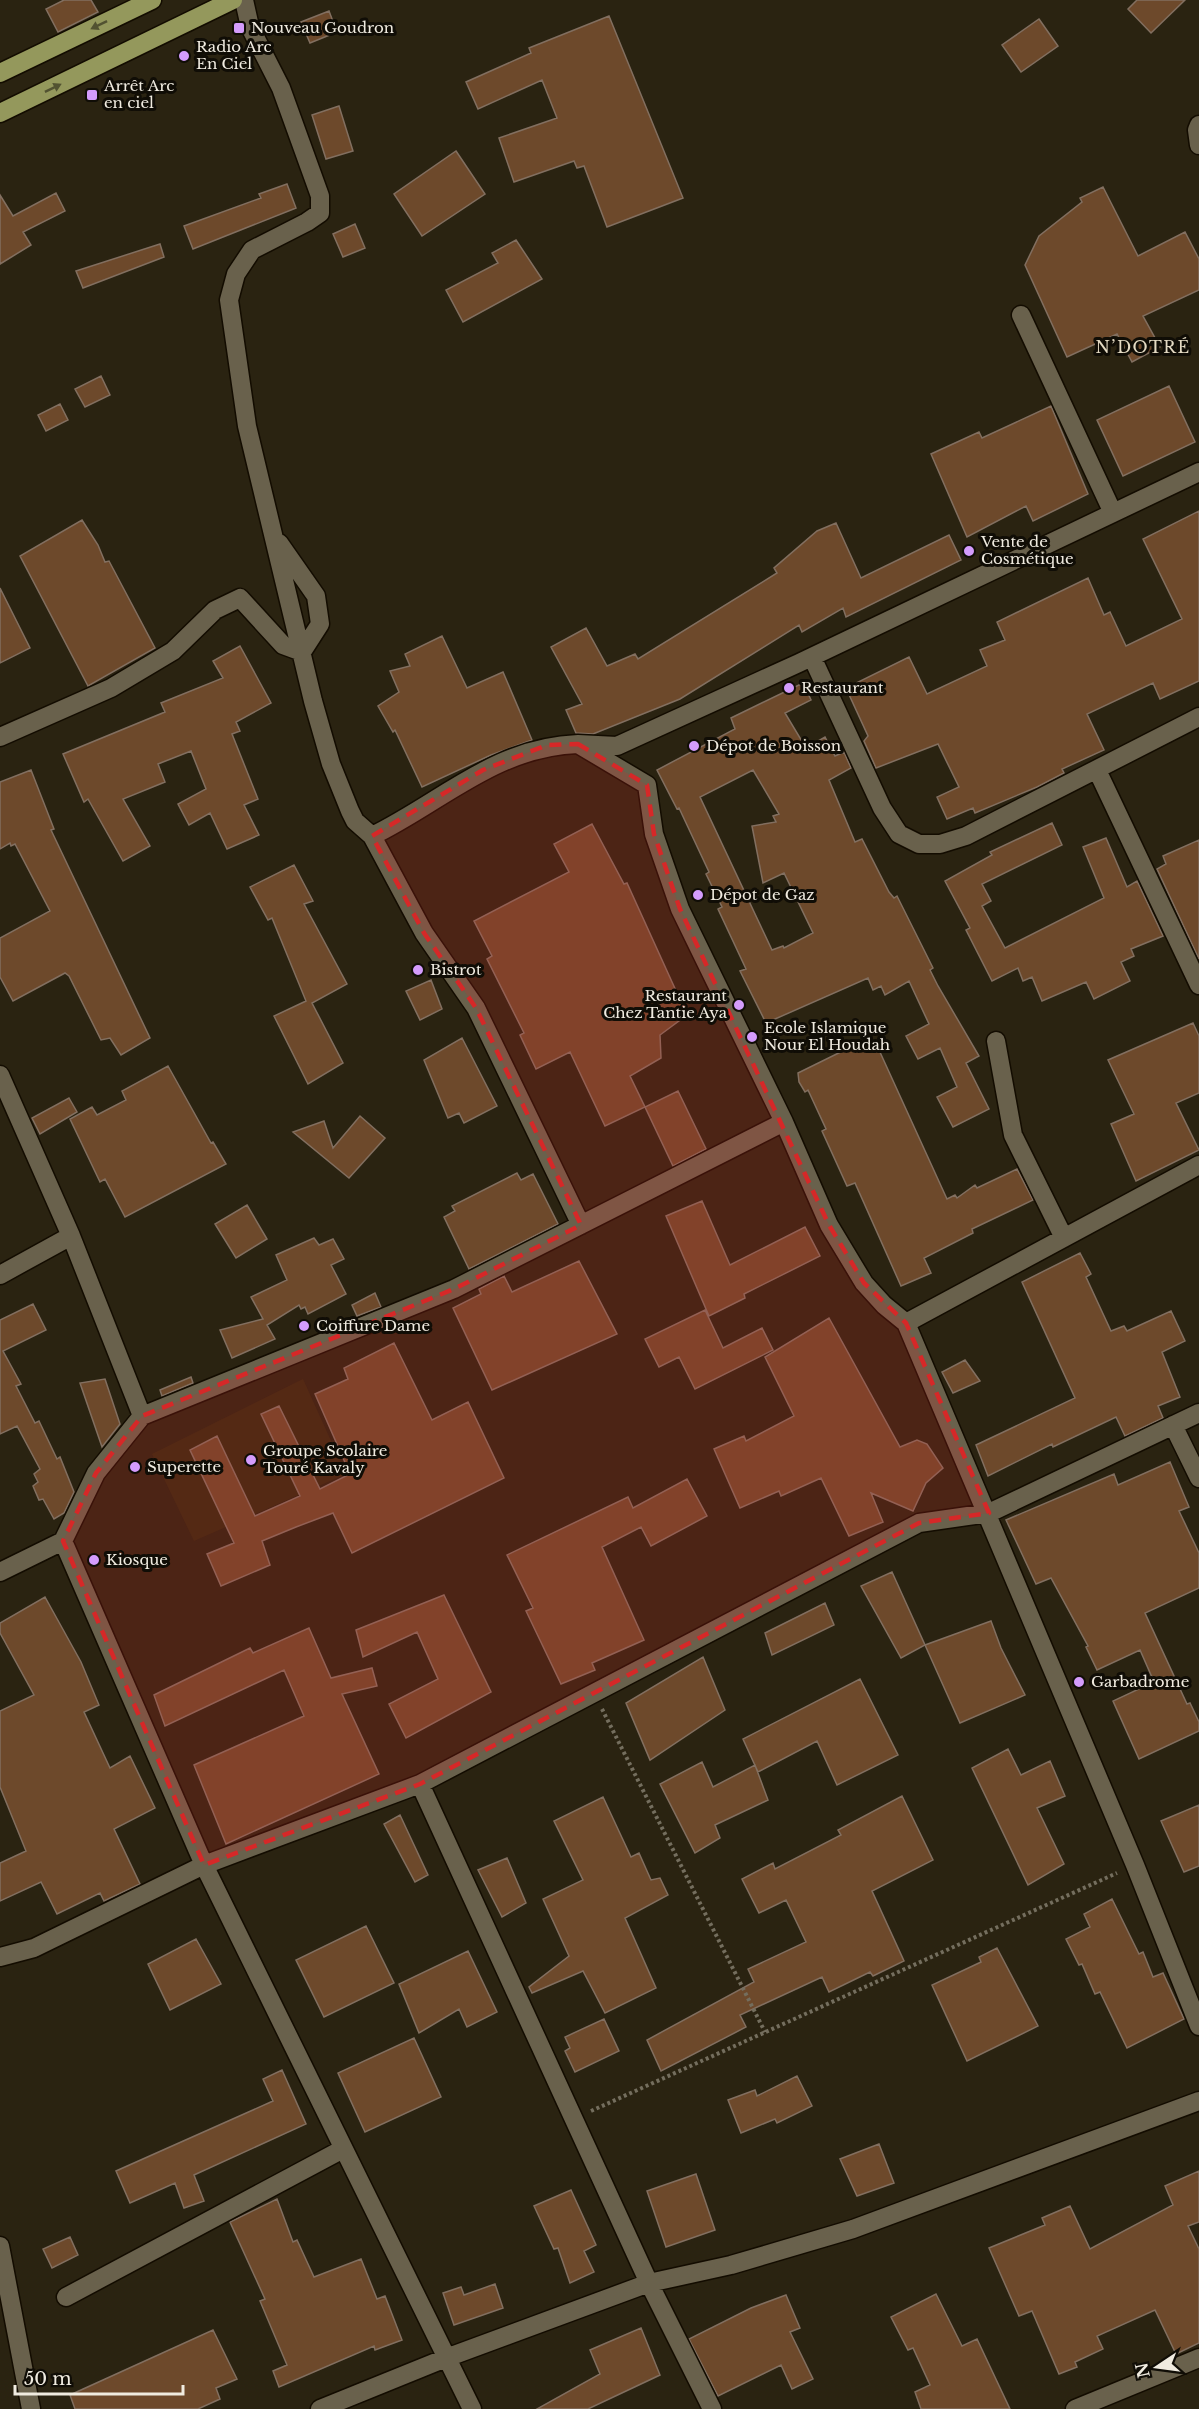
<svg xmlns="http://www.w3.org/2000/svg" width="1199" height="2409" viewBox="0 0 1199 2409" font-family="'Libre Baskerville',serif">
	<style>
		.built { fill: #342a10 }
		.building { fill: #6d492b; stroke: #826f60; stroke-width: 1.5; fill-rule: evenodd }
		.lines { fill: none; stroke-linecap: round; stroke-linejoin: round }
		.minor-casing { stroke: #130c00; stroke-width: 21 }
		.major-casing { stroke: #130c00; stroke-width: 21 }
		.path { stroke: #746e5e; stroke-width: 4; stroke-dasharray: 3 3; stroke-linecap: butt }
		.minor { stroke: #69614c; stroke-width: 18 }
		.major { stroke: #94985c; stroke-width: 18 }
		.oneway { fill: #525231 }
		.marked { fill: #d62828; fill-opacity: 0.2; stroke: #d62828; stroke-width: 4.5; stroke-dasharray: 12 8; stroke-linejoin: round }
		.poi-dot { fill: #d49cfc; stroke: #100d06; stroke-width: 2 }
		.labels { text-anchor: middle; stroke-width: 6; stroke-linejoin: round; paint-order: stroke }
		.poi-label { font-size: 15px; fill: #f0ebe0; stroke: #100d06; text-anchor: start }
		.neighbourhood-label { font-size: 16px; letter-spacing: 1.5px; fill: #e4dac3; stroke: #100d06 }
	</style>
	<rect width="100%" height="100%" fill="#2a2311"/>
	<path class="built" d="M303,1379L346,1474L194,1541L152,1454Z"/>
	<path class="building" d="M64,0H91L98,12L58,32L46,9Z
		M1137,0H1185L1151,33L1128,9Z
		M329,11L337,32L310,43L301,22Z
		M609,16L683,198L607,227L584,166L577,168L574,161L514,182L499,138L557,118L542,80L478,109L466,82L531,53L529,48Z
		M1039,19L1058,46L1021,72L1002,45Z
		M339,106L353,151L326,159L312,115Z
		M456,151L485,194L422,236L394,194Z
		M287,184L296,208L193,249L184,226L261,198L259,194Z
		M1103,187L1138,256L1185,232L1199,259V290L1143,316L1160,347L1132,362L1117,334L1067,357L1025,265L1039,236L1082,202L1080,198Z
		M56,193L65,211L23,232L31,245L0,264V195L13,216Z
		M355,224L365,248L343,257L333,234Z
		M516,240L542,279L463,322L446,290L498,263L492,253Z
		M160,244L164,257L83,288L76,271Z
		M101,376L110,395L85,407L75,389Z
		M1169,386L1195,442L1123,476L1097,420Z
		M60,404L68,420L46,431L38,415Z
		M1051,406L1088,494L1033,521L1026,506L967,537L931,454L979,432L982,438Z
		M1199,511V681L1160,699L1153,683L1087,714L1104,750L1062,769L1064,773L1037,787L975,813L973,808L947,819L937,797L959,787L938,744L876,768L864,741L868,736L846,688L909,657L927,694L987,666L980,650L1005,640L997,622L1088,578L1104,615L1110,612L1126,646L1182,619L1143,539Z
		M82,520L98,545L105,562L109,561L155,648L88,686L20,556Z
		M836,523L861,578L949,535L961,560L846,617L843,608L802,632L799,625L680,699L593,734L576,733L566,710L582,704L551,647L586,628L607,666L635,654L638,659L777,573L774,568L817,531Z
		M0,588L30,648L0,663Z
		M442,636L467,688L503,672L532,740L491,755L422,787L395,730L393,732L378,706L399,692L390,671L410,666L405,654Z
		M240,646L271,703L236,722L240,731L232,734L258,799L244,805L259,835L227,849L210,813L189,825L178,804L206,789L191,751L158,764L165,782L123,799L150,846L123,861L88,799L84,802L63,754L165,712L161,703L223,678L213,661Z
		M803,683L811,700L785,713L806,748L825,737L835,756L844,752L851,768L829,780L855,842L862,839L889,892L894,898L897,896L933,968L930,970L938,986L979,1056L966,1063L989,1109L953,1127L937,1097L957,1087L940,1048L918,1059L906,1036L929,1024L909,981L885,995L881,986L873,990L868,978L766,1023L740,971L746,969L718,909L722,907L706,874L709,872L679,808L677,809L657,770L735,729L731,718ZM753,770L779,814L773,816L776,822L752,826L763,883L784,873L813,933L784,948L783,946L772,950L700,797Z
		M31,770L54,829L51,830L150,1038L121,1055L110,1038L101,1040L69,976L65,973L13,1001L0,977V938L50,911L15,844L11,846L10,843L0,849V782Z
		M1052,823L1062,845L982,884L991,901L982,906L1005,948L1104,898L1083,847L1106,838L1127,887L1137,881L1163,936L1131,949L1134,956L1121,962L1130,981L1094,999L1086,982L1042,1001L1032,977L1023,981L1018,968L992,981L966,930L970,928L945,881L992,855L990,852Z
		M592,824L624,884L627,883L687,1015L660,1035L661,1058L630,1076L645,1107L605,1126L570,1052L536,1069L520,1035L524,1033L487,959L492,956L474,921L569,872L554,844Z
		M1199,840V959L1157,869L1166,864L1163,856Z
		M294,865L313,901L304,904L347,984L312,1003L343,1063L308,1084L274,1016L306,1001L272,918L268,920L250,887Z
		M431,980L442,1009L420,1020L406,991Z
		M1193,1023L1199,1036V1093L1176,1103L1199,1150L1136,1181L1111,1124L1134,1114L1108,1060Z
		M462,1038L497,1106L464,1123L459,1113L448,1118L424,1060Z
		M867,1039L875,1052L879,1050L947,1199L955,1195L957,1198L975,1185L977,1188L1017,1169L1033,1200L972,1229L973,1233L924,1258L931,1273L901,1286L855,1183L847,1186L822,1131L826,1129L808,1090L805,1092L799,1082L798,1073Z
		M168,1066L211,1143L213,1142L226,1164L125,1217L105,1179L100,1182L70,1119L92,1107L97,1115L126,1100L122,1091Z
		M678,1091L706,1149L673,1166L645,1107Z
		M69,1098L77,1112L40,1134L32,1118Z
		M360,1116L385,1138L349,1178L293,1132L324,1121L333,1148Z
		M517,1173L521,1180L533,1174L558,1224L469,1269L444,1217L455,1211L452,1206Z
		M702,1201L730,1265L805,1227L820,1256L744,1294L745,1298L709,1316L666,1216Z
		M247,1205L267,1239L236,1258L215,1224Z
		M314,1238L319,1245L333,1239L344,1259L331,1265L346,1294L308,1314L305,1307L301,1309L299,1305L267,1325L275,1339L232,1358L220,1330L263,1319L251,1297L287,1280L276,1255Z
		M1080,1253L1091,1274L1086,1277L1111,1331L1124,1326L1127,1331L1171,1311L1185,1341L1162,1352L1180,1397L1158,1406L1163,1418L1125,1436L1116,1417L1053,1447L1052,1444L988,1476L976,1445L1075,1398L1022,1282Z
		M579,1261L617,1334L492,1390L453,1308L481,1294L479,1289L504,1276L512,1292Z
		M375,1293L381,1307L357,1316L352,1305Z
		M33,1304L46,1330L3,1351L21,1384L16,1386L35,1423L39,1421L57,1459L60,1457L74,1492L64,1513L54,1519L43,1499L39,1500L33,1486L38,1482L34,1474L40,1469L17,1426L0,1434V1320Z
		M705,1310L723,1348L762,1328L773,1350L695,1389L679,1357L659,1367L645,1339Z
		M829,1318L900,1447L917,1440L927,1444L943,1468L926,1483L913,1511L871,1493L883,1522L849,1536L821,1478L781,1496L779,1491L740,1508L714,1449L744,1436L746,1441L794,1416L765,1357Z
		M394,1343L432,1420L468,1402L504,1478L352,1553L333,1513L296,1527L262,1541L270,1565L221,1586L207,1554L234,1543L190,1450L217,1436L255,1516L300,1496L261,1414L279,1406L320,1489L350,1474L315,1394L348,1379L344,1368Z
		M965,1360L980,1381L953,1393L942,1372Z
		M191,1377L193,1383L162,1396L160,1390Z
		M105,1379L120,1424L102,1447L80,1383Z
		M1170,1462L1189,1507L1179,1511L1199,1553V1588L1145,1613L1187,1704L1190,1703L1199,1722V1731L1139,1759L1113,1701L1154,1682L1140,1650L1097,1670L1086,1647L1088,1646L1051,1578L1036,1584L1006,1520L1114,1474L1118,1485Z
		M687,1479L707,1516L651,1546L641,1527L602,1547L644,1640L592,1663L595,1670L561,1684L526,1611L533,1608L507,1555L628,1497L633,1508Z
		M892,1572L925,1645L901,1658L861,1586Z
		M444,1595L491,1692L406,1738L389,1704L438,1679L417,1632L363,1657L356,1630Z
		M45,1597L81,1662L99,1705L84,1712L110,1768L130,1756L155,1808L114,1829L140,1884L104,1901L100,1893L57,1914L41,1882L0,1901V1863L26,1851L0,1787V1711L34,1695L0,1633V1623Z
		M825,1603L834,1625L772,1655L765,1633Z
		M991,1621L1001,1648L1025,1695L960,1723L925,1645Z
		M309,1628L331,1678L372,1668L377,1686L342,1694L379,1774L226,1844L194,1765L304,1716L284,1670L165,1726L154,1695L250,1648L253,1653Z
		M703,1657L725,1710L650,1760L626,1703Z
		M860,1679L898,1755L837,1785L817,1741L758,1772L743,1739Z
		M1008,1749L1021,1775L1050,1761L1065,1796L1037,1808L1064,1864L1028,1885L972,1768Z
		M702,1762L713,1787L755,1765L768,1800L715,1825L720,1838L695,1853L660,1784Z
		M902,1796L933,1860L872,1891L904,1961L873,1976L870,1972L829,1992L822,1977L740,2015L746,2027L661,2071L647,2040L754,1982L748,1969L806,1942L786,1900L759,1913L742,1879L773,1863L775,1869L841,1835L838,1830Z
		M603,1797L631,1857L639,1853L651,1880L660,1878L668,1895L625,1918L656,1988L605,2013L583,1971L532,1993L529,1987L569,1956L543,1899L583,1880L554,1821Z
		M1199,1805V1866L1184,1872L1161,1821Z
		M400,1815L428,1875L415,1882L384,1824Z
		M507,1858L526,1903L502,1917L478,1870Z
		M1112,1899L1139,1954L1143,1952L1153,1977L1163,1973L1184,2019L1127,2048L1100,1992L1095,1994L1082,1964L1079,1965L1066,1939L1090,1927L1084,1914Z
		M366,1926L394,1983L324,2017L296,1960Z
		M196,1939L221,1984L170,2010L148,1964Z
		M997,1948L1038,2026L967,2061L932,1985L981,1962L979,1957Z
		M468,1951L497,2012L467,2027L459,2009L419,2033L399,1984Z
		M604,2019L619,2051L575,2072L565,2051L570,2048L565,2037Z
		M414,2038L441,2097L365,2132L338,2073Z
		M282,2070L306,2124L194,2175L204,2201L184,2208L175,2183L130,2203L116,2171L273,2101L263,2079Z
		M797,2076L812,2106L777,2123L775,2119L741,2133L728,2100L755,2090L757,2096Z
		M879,2144L894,2183L857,2196L840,2159Z
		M1199,2171V2222L1188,2226L1199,2249V2343L1176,2354L1155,2310L1097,2336L1103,2349L1075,2362L1077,2367L1059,2374L1032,2311L1019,2316L989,2248L1045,2225L1042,2218L1070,2206L1090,2249L1173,2205L1165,2186Z
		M696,2174L715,2230L666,2247L647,2191Z
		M571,2190L596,2245L584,2251L594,2272L570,2283L558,2248L554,2249L534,2206Z
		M277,2199L293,2242L297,2240L314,2277L361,2259L377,2299L385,2296L402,2340L375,2350L374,2346L279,2387L273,2371L287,2365L260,2301L265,2299L230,2222Z
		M70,2237L78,2255L52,2268L43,2249Z
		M495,2284L503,2308L454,2325L443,2293L461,2287L464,2295Z
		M936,2294L962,2346L977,2339L1010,2409H921L915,2392L930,2385L913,2348L908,2350L891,2317Z
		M786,2295L800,2328L790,2332L813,2379L792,2389L781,2365L718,2396L689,2339L751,2308Z
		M641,2328L660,2375L588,2409H537L600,2374L590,2350Z
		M213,2330L237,2379L216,2388L220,2399L198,2409H75L70,2395Z"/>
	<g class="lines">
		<defs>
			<path id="minor" d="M244,0L250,27L281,88L320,196V213L307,222L252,250L236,274L229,300L247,426L313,701L331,764L350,811L355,821L372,836C442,802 495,747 578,744
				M1199,125L1197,130L1199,145
				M1021,315L1113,513
				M1199,472L799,663L617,746L578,744L647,785L654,834L680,909L784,1122L829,1225L864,1283L884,1305L906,1323L1135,1865L1199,2026
				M812,657L882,808L899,834L919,844H940L966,836L1199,717
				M0,737L111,688L173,651L215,610L240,598L283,645L302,652L320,624L316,596L279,543
				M1097,770L1199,985
				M372,836L424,933L476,1008L581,1225
				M996,1041L1013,1135L1064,1238
				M0,1075L71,1236L142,1416L96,1473L63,1541L0,1572
				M0,1275L71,1236
				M906,1323L1199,1165
				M142,1416L454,1289L784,1122
				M1173,1425L1199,1478
				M63,1541L204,1865L472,2409
				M420,1784L649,2283L712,2409
				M0,1957L34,1948L204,1865L420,1784L919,1523L989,1513L1199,1413
				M0,2246L31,2409
				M66,2297L343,2149
				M320,2409L446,2358L649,2283L731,2265L853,2229L1199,2101
				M1075,2409L1199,2358"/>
			<path id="major" d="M0,73L152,0
				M0,113L233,0"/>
		</defs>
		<use href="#minor" class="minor-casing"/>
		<use href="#major" class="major-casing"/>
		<path class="path" d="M602,1709L765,2032
			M591,2111L1117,1873"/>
		<use href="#minor" class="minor"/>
		<use href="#major" class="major"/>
	</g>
	<defs><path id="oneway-solid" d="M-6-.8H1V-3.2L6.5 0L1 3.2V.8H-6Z" transform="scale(1.5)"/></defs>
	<g class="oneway">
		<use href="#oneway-solid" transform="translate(99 25) rotate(154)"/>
		<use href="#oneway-solid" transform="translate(53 88) rotate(-26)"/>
	</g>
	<path class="marked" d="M578,744L647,785L654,834L680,909L829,1225L864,1283L906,1323L989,1513L919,1523L420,1784L204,1865L63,1541L96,1473L142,1416L454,1289L581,1225L476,1008L424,933L372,836L483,770L547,745Z"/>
	<g class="poi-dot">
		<rect x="233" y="22" width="12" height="12" rx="3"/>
		<circle cx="184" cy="56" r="6"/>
		<rect x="86" y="89" width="12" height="12" rx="3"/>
		<circle cx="969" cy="551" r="6"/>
		<circle cx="789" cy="688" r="6"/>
		<circle cx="694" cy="746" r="6"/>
		<circle cx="698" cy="895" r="6"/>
		<circle cx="418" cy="970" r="6"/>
		<circle cx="739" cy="1005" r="6"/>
		<circle cx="752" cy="1037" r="6"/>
		<circle cx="304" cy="1326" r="6"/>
		<circle cx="251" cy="1460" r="6"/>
		<circle cx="135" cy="1467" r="6"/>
		<circle cx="94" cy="1560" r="6"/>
		<circle cx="1079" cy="1682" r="6"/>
	</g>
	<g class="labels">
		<g class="poi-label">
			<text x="251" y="33">Nouveau Goudron</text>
			<text x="196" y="52">Radio Arc<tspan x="196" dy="17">En Ciel</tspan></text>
			<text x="104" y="91">Arrêt Arc<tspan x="104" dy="17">en ciel</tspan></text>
			<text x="981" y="547">Vente de<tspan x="981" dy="17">Cosmétique</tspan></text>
			<text x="801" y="693">Restaurant</text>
			<text x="706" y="751">Dépot de Boisson</text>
			<text x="710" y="900">Dépot de Gaz</text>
			<text x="430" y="975">Bistrot</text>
			<text x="727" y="1001" text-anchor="end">Restaurant<tspan x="727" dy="17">Chez Tantie Aya</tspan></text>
			<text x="764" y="1033">Ecole Islamique<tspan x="764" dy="17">Nour El Houdah</tspan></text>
			<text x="316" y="1331">Coiffure Dame</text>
			<text x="263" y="1456">Groupe Scolaire<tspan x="263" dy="17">Touré Kavaly</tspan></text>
			<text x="147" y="1472">Superette</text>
			<text x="106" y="1565">Kiosque</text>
			<text x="1091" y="1687">Garbadrome</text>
		</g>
		<g class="neighbourhood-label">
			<text x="1143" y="353">N’DOTRÉ</text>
		</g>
	</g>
	<g transform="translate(1157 2367) rotate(257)" stroke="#100d06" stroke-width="4.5" paint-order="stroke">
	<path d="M0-4.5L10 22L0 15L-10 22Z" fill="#f0ebe0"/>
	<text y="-9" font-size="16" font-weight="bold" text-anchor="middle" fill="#f0ebe0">N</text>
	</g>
	<path d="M15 2385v9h168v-9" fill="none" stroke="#f0ebe0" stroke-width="3"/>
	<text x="24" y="2385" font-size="18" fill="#f0ebe0" stroke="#100d06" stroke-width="4.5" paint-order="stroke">50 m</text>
</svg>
